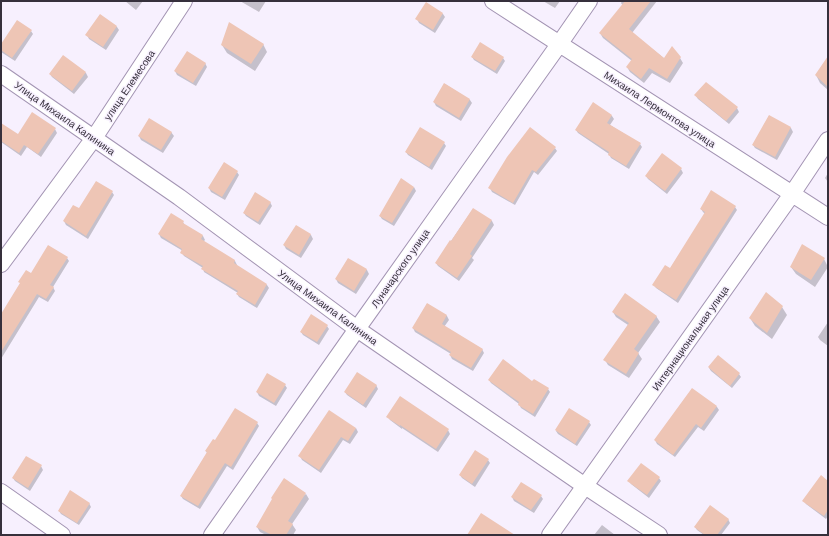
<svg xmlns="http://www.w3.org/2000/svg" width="829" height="536" viewBox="0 0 829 536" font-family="'DM Sans',sans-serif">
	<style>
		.shadow { fill: #0003 }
		.building { fill: #eec5b5 }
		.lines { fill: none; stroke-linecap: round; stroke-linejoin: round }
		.minor-casing { stroke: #a394b3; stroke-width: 18 }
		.minor { stroke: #fff; stroke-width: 16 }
		.labels { text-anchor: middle; stroke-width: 3; stroke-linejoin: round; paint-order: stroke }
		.street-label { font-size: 10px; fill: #36303c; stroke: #f7f0fe }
	</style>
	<rect width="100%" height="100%" fill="#f7f0fe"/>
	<path class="shadow" d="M125,1H143L136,10Z
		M240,1H266L259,12Z
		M543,1H560L555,8Z
		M622,1H657L632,33L665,59L680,58L683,63L670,83L652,73L644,83L630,72L627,67L632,61L603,38L600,33L623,6L621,3Z
		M426,4L443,14L445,17L435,33L419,23L417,19Z
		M100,15L117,27L119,30L106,50L89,39L87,35Z
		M31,31L33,34L15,61L1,52V46Z
		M263,44L267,52L255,71L227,53L222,45Z
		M63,56L86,73L88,77L74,94L52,77L50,74Z
		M472,57L503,58L505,61L497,74L474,60Z
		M828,60V90L820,83L816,75Z
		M205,63L207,67L196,86L177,75L175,71Z
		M445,84L470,100L472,103L461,121L436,106L434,102Z
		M696,96L737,108L739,112L729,124L698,99Z
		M594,104L612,116L614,119L610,125L640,144L642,147L629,169L611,158L609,154L578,133L576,130Z
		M769,116L791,128L793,132L777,160L755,148L753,145Z
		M1,127L18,135L55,129L57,133L41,157L27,147L21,156L1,142Z
		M171,132L174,136L163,153L141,140L139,136Z
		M444,143L446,146L432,170L408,155L406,152Z
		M555,148L557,151L538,175L534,172L515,205L492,192L490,188Z
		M681,169L683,173L667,194L648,179L646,176Z
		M237,172L239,175L225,200L211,192L209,188Z
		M828,173V182L825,178Z
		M414,187L416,191L394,226L382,219L380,216Z
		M112,192L114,195L88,239L66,225L64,221L79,210Z
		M270,202L272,206L260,225L246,216L244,213Z
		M735,207L737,210L678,303L656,288L654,285L670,269L705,214L703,212L701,209Z
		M473,209L492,221L494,225L472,258L474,260L459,281L438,266L436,263Z
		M183,222L185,226L203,236L205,240L203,242L235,261L237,265L236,266L267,285L269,288L257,308L239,297L237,294L238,293L204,272L203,268L184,256L182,253L183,251L161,238L159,234Z
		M296,226L311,235L313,239L301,258L286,249L284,245Z
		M67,258L69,261L53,287L55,291L48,302L39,297L1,359V316L20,284V282Z
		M348,259L367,270L369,274L356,294L338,283L336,279Z
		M824,259L828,267L815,287L796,274L791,267Z
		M427,304L447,316L449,320L444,327L482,349L484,353L473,371L452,359L450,355L451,354L415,332L413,328Z
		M782,307L787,315L772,339L755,326L750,318Z
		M613,312L656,316L660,322L638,353L642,359L629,378L608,365L605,360L628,325L616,317Z
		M828,322V346L820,340L818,337Z
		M327,326L329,329L319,345L303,335L301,332Z
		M709,368L739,374L741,377L732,388L711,371Z
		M489,380L532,382L548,389L550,392L535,417L521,408L519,404L491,383Z
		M285,385L287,388L276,406L259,396L257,392Z
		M376,385L378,389L366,408L347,395L345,392Z
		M692,389L717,407L719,410L704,431L698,427L675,457L657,444L655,440Z
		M400,397L448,430L450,434L438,452L402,428V429L390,420L388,417Z
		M589,422L591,425L577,446L558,434L556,431Z
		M257,423L259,426L233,470L227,466L200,509L183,499L181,496L207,453L206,451L215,441Z
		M356,428L358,432L350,444L343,440L321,473L302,460L300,456Z
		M488,460L490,463L475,487L462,478L460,475Z
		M41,466L43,470L30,491L15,481L13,478Z
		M659,478L661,481L649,498L631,484L629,481Z
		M828,482V516L826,519L806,504L804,501Z
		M306,494L309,499L292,524L296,530L293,535H266L260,532L257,527Z
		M541,496L543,499L534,513L514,501L512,497Z
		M89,503L91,507L79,525L61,514L59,511Z
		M728,519L730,523L721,535H704L697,530L695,527Z
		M602,525L615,535H594Z"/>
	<path class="building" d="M625,1H651L629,29L664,58L672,46L681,57L667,79L649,68L641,79L626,67L632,59L599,33Z
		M426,2L443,13L433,30L415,19Z
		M100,14L117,26L103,47L85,35Z
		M17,20L32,30L12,58L1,50V44Z
		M229,22L264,44L251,64L221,45Z
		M480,42L504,57L495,71L471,57Z
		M187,51L206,63L193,83L174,71Z
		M63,55L86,72L72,91L49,74Z
		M828,56V87L815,75Z
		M706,82L738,107L726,121L694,95Z
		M444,83L470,99L459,118L433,102Z
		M593,102L612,115L607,123L641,143L626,166L608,155L609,152L575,130Z
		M32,112L56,128L38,154L24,145L19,153L1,141V123L18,134Z
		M769,115L791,127L775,157L752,145Z
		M149,118L172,132L161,150L138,136Z
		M420,127L445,142L429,167L405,152Z
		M530,127L556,147L536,172L532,170L513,203L488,188L507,157Z
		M662,153L682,168L665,191L645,176Z
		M224,162L238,171L222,197L208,188Z
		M401,178L414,187L392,223L379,216Z
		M96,181L113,191L86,236L63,221L73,205L79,208Z
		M711,190L736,206L676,300L652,285L665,265L670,268L705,212L700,209Z
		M255,192L271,202L258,222L243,213Z
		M473,208L492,220L470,254L472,256L457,278L435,263L450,240L451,241Z
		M171,213L184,221L183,223L203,235L201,239L235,260L234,263L267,284L255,305L236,294L238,291L201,269L203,266L180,253L182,249L158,234Z
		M296,225L311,234L299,255L283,245Z
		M802,244L825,258L811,280L790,267Z
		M48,245L68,257L50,285L54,287L46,299L37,294L1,352V314L20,283L18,282L26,270L31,273Z
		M348,258L367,269L354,291L335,279Z
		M766,292L783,306L767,333L749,318Z
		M625,293L657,316L634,349L639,353L626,374L603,360L629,323L612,312Z
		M427,303L447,315L442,324L483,349L471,368L449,355L451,352L412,328Z
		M311,314L328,325L317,342L300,332Z
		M718,355L740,373L730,386L708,367Z
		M503,359L532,381L534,379L549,388L533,414L518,405L519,402L488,380Z
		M357,372L377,385L363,405L344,392Z
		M267,373L286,384L274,403L256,392Z
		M692,388L717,406L701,428L696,424L673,455L654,440Z
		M400,396L449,429L436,449L400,425V426L386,417Z
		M235,408L258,422L231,467L225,463L198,506L180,496L207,452L205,451L213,439L215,440Z
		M569,408L590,421L575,444L555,430Z
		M329,410L356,428L348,441L341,437L319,470L298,456Z
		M475,450L489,459L472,484L459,475Z
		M26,456L42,465L28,488L12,478Z
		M641,463L660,477L647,495L627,481Z
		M821,475L828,481V510L824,516L802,501Z
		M284,478L306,493L288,521L293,524L286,535H272L256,527L272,499L271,498Z
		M521,482L542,495L531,510L511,497Z
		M70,490L90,503L77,523L58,511Z
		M710,505L729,519L717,535H705L694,527Z
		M481,513L515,535H467Z"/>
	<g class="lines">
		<defs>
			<path id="minor" d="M493,1L828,217
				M1,74L179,197L357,329L585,486L659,535
				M1,264L94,138L184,1
				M1,492L62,535
				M212,535L357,329L560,43L589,1
				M550,535L792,194L828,140"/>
		</defs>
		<use href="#minor" class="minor-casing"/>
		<use href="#minor" class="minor"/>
	</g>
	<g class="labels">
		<g class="street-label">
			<text transform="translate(129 85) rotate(-56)" y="4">улица Елемесова</text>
			<text transform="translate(660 109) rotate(33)" y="4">Михаила Лермонтова улица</text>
			<text transform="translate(65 118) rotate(35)" y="4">Улица Михаила Калинина</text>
			<text transform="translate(400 268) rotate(-55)" y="4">Луначарского улица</text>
			<text transform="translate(328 307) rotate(36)" y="4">Улица Михаила Калинина</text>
			<text transform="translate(690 338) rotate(-55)" y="4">Интернациональная улица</text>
		</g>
	</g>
	<rect width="829" height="536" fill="none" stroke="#36303c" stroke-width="4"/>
</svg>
